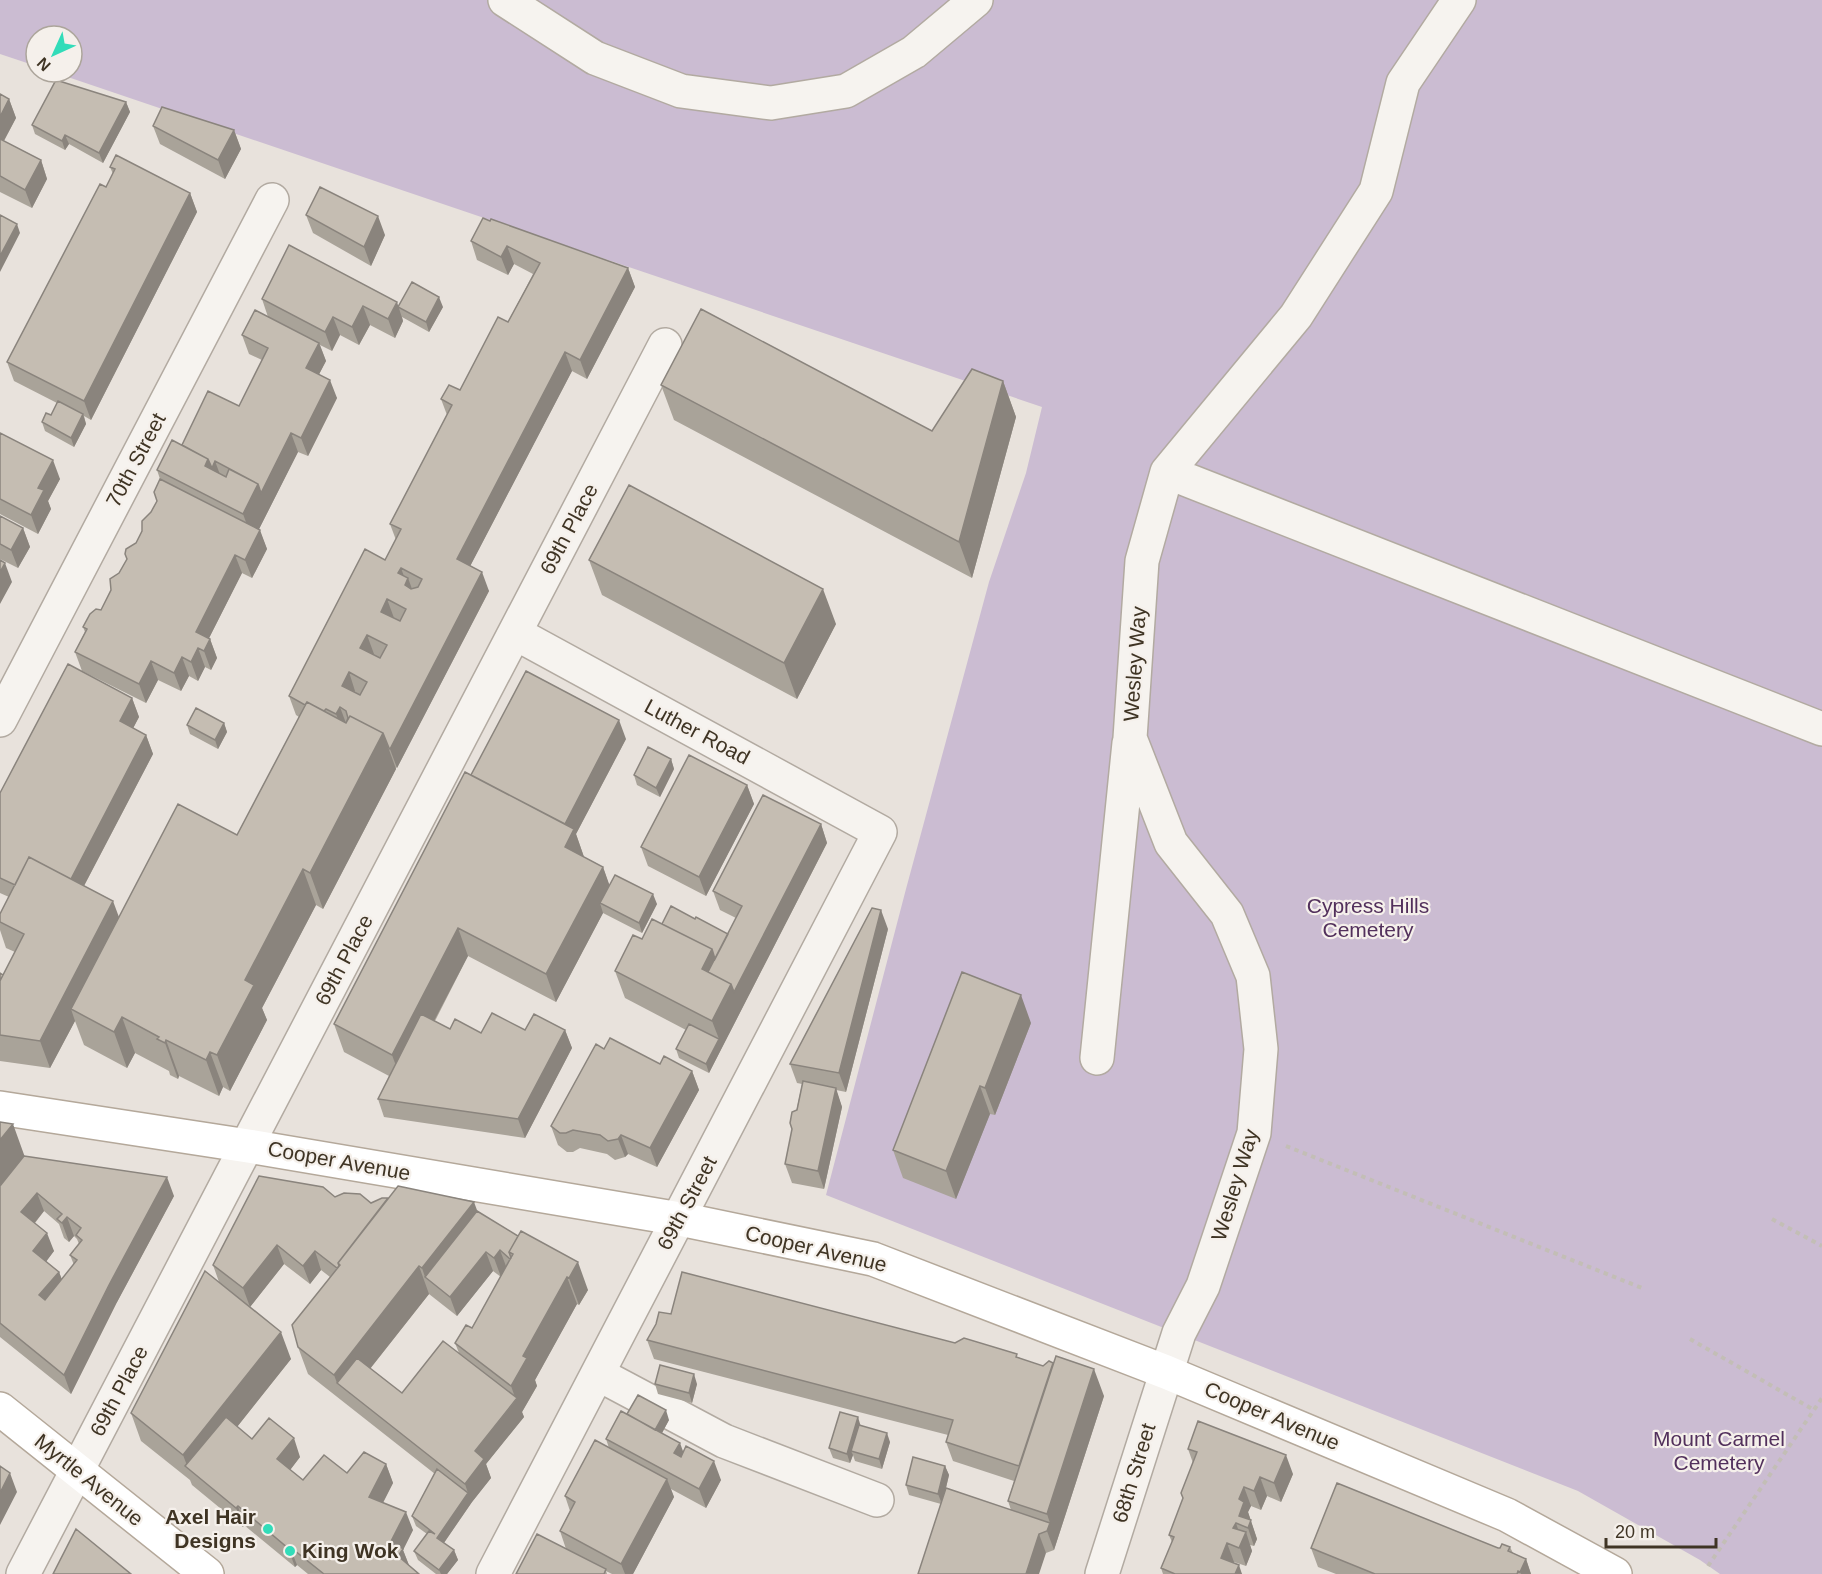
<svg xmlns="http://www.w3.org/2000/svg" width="1822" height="1574" viewBox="0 0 1822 1574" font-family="Arial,sans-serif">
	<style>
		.green { fill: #cbbcd2 }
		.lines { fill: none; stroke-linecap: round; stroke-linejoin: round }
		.minor-casing { stroke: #b2aaa1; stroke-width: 36 }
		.major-casing { stroke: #b4a89a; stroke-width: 36 }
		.path { stroke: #c3beb6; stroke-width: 4; stroke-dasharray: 4.5 4.5; stroke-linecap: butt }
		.minor { stroke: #f6f3ef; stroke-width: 33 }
		.major { stroke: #fff; stroke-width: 33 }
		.wall { fill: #a9a399; fill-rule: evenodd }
		.shaded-wall { fill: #8a847d }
		.building { fill: #c5bdb2; stroke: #8a847d; stroke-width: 1.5; fill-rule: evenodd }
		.poi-dot { fill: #32dcb9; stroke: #f5f0eb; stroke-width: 2 }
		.labels { text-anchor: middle; stroke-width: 4.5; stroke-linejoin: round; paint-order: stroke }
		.street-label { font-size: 21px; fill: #3f3424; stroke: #f5f0eb }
		.park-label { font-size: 21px; fill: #52305c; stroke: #f5f0eb }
		.poi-label { font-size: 21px; font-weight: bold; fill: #3f3424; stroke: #f5f0eb; text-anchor: end }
	</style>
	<rect width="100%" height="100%" fill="#e8e2dc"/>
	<path class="green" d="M0,0H1822V1574H1720L1700,1560L1578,1491L826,1195L906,889L989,582L1026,473L1042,407L53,72H72V36H36V66L0,54Z"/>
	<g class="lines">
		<defs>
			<path id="minor" d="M505,0L595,58L681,91L771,103L846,91L914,52L976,0
				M1167,472L1822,729
				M0,720L272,200
				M1097,1058L1129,743
				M598,1374L724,1441L877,1500
				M23,1574L665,345
				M493,1574L880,832L515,633
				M1102,1574L1179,1333L1203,1286L1254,1133L1261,1049L1253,976L1227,914L1171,843L1130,738L1142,561L1167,472L1296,316L1376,191L1403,83L1459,0"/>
			<path id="major" d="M0,1108L248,1146L680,1219L873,1259L1166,1372L1507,1515L1615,1574
				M0,1409L207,1574"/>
		</defs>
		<use href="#minor" class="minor-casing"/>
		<use href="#major" class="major-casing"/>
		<path class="path" d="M1286,1146L1642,1288
			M1772,1219L1822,1246
			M1690,1339L1814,1410
			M1708,1566L1822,1398"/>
		<use href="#minor" class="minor"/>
		<use href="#major" class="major"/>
	</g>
	<path class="wall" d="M0,94L9,99L16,118L4,141L41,160L47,179L32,208L0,192Z
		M126,102L130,112L103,163L69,144L65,150L35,134L32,125Z
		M153,126L234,130L241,149L225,179L160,144Z
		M110,167L190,193L197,212L91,420L84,416L86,424L74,447L45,431L42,422L51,415L57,403L14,381L7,362L106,187L113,174Z
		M306,215L385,235L371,266L313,233Z
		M490,221L628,268L635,287L587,379L572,371L470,566L489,591L397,768L396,767V769L323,909L316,905L262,1008L267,1020L230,1091L223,1087L219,1096L179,1076L178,1079L170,1075L169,1071L135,1053L127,1068L84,1045L75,1021L50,1068L0,1061V973L3,975L15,952L6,948L0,930V914L9,897L0,893V793L132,698L139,717L133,728L146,735L153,754L84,886L119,917L237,835L299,717L296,715L289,696L385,560L396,540L390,524L447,415L441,399L460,390L508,322L533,274L514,264L508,275L477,260L471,241Z
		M262,299L398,307H443L429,332L402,317L403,321L395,338L370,325L359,345L340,335L332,351L320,345L326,361L319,374L337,398L308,456L298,452L259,529L267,549L252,578L242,573L209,638L210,639L217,658L211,670L205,667L198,681L189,676L181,691L158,680L146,703L82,671L75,652L85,632L83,627L101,610L119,573L136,543L157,501L160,479L157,470L182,445L239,406L262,360L249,354L242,335L268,317Z
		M1003,381L1016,417L972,578L674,420L661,385L932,431Z
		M0,433L60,479L48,501L51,509L38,534L0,514Z
		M0,516L23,528L30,547L18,568L0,559Z
		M589,560L836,624L797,699L602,595Z
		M224,723L227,732L218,749L190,734L187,725Z
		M626,739L576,834L584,857L603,867L609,885L657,904L642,933L603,913L556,1002L468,956L435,1021L450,1029L481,1033L565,1030L572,1048L525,1138L384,1117L378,1099L389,1076L344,1052L334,1024L471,775Z
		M671,759L674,769L660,797L637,785L634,775Z
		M747,785L754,804L706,896L648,866L641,847Z
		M821,824L827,843L709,1073L679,1058L676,1049L686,1030L625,998L615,971L642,939L662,924L695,919L728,934L736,918L720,910L713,891Z
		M888,929L846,1092L836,1090L842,1107L824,1189L792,1183L785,1164L802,1084L797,1083L790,1064Z
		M1031,1023L995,1115L990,1114L956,1199L903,1178L893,1150Z
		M604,1049L660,1064L692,1071L699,1090L657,1167L628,1154L625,1157L615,1160L607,1154L580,1148L573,1152H567L558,1145L551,1126Z
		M0,1122L24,1156L174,1196L116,1304L71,1394L0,1337ZM44,1211L59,1224L64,1238L69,1242L74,1236L77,1239L79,1244L70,1255L74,1265L62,1280L59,1272L46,1261L54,1251L35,1223Z
		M335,1197L371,1203L477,1211L588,1290L579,1305L577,1304L535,1380L537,1386L522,1412L524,1417L486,1464L491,1478L472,1502L444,1543L454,1550L458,1560L447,1574H436L418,1560L414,1551L427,1534L416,1526L412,1516L435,1474L308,1374L298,1347L330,1277L321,1270L310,1284L284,1264L250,1307L291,1359L237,1427L252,1439L300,1457L290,1470L303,1480L347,1473L386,1464L393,1483L383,1503L413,1530L403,1550L409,1565L419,1574H308L297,1565L295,1567L244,1525L243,1527L192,1485L190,1480L141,1441L131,1413L219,1282L213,1265ZM493,1271L501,1277L472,1328L455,1343L459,1353L402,1393L370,1369L429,1294L457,1316Z
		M671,1314L955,1343L1018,1357L1104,1396L1054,1550L1046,1553L941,1504L909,1495L906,1485L945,1466L949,1475L946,1488L1011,1510L1008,1501L1014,1481L953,1461L946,1442L948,1435L654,1359L647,1340Z
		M655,1384H697L692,1403L658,1394Z
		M627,1414L669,1420L662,1433L683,1452L721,1480L706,1508L671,1489L674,1497L633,1574H612L606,1571L607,1574H604L566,1549L560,1531L570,1511L565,1496L609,1448L606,1439Z
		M861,1425L890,1442L882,1469L855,1461L853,1455L850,1463L833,1458L829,1448Z
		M1188,1449L1293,1474L1281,1502L1267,1496L1261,1510L1251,1506L1248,1512L1257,1539L1254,1546L1250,1545L1252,1551L1246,1566L1234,1562L1233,1563L1242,1574H1163L1161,1568L1172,1542L1169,1535L1183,1499L1181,1493L1193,1463Z
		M1510,1547L1513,1553L1526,1559L1531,1574H1336L1318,1567L1311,1548H1500Z"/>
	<path class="shaded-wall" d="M9,99L16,118L1,146L0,143V117Z
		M126,102L130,112L103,163L99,153Z
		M234,130L241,149L225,179L218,160Z
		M65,135L69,144L65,150L62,141Z
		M41,160L47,179L32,208L25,190Z
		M190,193L197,212L91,420L84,401Z
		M378,216L385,235L371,266L364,247Z
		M17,224L20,233L0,272V256Z
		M507,246L514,264L508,275L501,257Z
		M628,268L635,287L587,379L580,360Z
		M439,297L443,307L429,332L426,322Z
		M397,302L403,321L395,338L388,319Z
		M363,306L370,325L359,345L352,327Z
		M333,317L340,335L332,351L325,332Z
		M319,343L326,361L313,386L306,368Z
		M565,352L572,371L464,578L457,559Z
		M330,380L337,398L308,456L301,438Z
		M1003,381L1016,417L972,578L959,542Z
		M83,414L86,424L74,447L71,438Z
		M291,433L298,452L253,541L243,514L258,484Z
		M208,459L215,461L222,480L205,466Z
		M53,460L60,479L48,501L51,509L38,534L31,515L38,488Z
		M23,528L30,547L18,568L11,550Z
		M260,530L267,549L252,578L245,560Z
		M235,555L242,573L203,650L196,632Z
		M5,563L12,582L0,604V572Z
		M401,568L406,582L408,578L415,597L411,604L398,573Z
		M482,572L489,591L397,768L390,749Z
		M823,589L836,624L797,699L784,663Z
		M387,599L394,618L388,631L381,612Z
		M367,635L374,654L367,667L360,648Z
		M210,639L217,658L211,670L204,651Z
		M198,648L205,667L198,681L191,662Z
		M182,657L189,676L181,691L174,673Z
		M151,661L158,680L146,703L139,684Z
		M349,672L355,691L348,705L342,686Z
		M132,698L139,717L127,740L120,721Z
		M340,707L347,726L343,733L336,714Z
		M619,720L626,739L576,834L584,857L575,875L565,847L562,829Z
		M224,723L227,732L218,749L215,740Z
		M383,733L396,769L323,909L310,873Z
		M146,735L153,754L76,901L69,882Z
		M671,759L674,769L660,797L656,788Z
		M747,785L754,804L706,896L699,877Z
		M821,824L827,843L709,1073L706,1064L719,1039L712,1021L731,984Z
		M603,867L613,895L600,903L603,913L556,1002L546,974Z
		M303,869L316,905L262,1008L267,1020L230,1091L217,1055L245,980Z
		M653,894L657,904L642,933L639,923Z
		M113,901L123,928L71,1009L75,1021L50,1068L40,1041Z
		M881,910L888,929L846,1092L839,1073Z
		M458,928L468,956L402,1082L392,1055Z
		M738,947L718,984L702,969L712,949Z
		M1021,995L1031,1023L995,1115L985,1088Z
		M122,1017L135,1053L127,1068L114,1032Z
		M565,1030L572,1048L525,1138L518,1119Z
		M166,1040L179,1076L178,1079L165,1043Z
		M210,1052L223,1087L219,1096L206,1060Z
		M692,1071L699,1090L657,1167L650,1148Z
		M980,1086L990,1114L956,1199L946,1171Z
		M836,1088L842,1107L824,1189L818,1171Z
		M13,1124L31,1174L0,1213V1140Z
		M621,1135L628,1154L625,1157L618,1139Z
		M167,1177L174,1196L116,1304L71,1394L64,1375L109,1285Z
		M37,1193L44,1211L28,1231L21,1212Z
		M474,1202L484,1229L425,1277L422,1268Z
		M67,1217L74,1236L69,1242L62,1223Z
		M47,1233L54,1251L40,1270L33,1251Z
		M277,1245L284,1264L250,1307L243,1288Z
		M500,1250L507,1269L501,1277L494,1258Z
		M315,1251L321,1270L310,1284L303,1266Z
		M486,1252L493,1271L457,1316L450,1297Z
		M578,1262L588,1290L579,1305L569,1278Z
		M419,1266L429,1294L350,1394L337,1383L334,1375Z
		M59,1272L66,1290L45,1314L39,1295Z
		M567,1277L577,1304L535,1380L537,1386L522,1412L524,1417L486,1464L491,1478L472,1502L441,1547L437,1538L468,1493L465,1484L475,1451L516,1400L511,1386L523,1356Z
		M281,1332L291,1359L198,1476L188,1468L183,1455Z
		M1094,1369L1104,1396L1054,1550L1047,1531L1050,1523L1047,1514Z
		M694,1374L697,1384L692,1403L689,1393Z
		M666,1410L669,1420L656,1444L652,1435Z
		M858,1417L861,1427L851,1451L853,1455L850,1463L847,1454Z
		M887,1433L890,1442L882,1469L879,1459Z
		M294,1438L300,1457L284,1478L277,1459Z
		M680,1443L687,1462L674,1453Z
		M1286,1455L1293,1474L1281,1502L1274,1483Z
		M714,1461L721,1480L706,1508L699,1489Z
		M386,1464L393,1483L376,1516L369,1497Z
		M945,1466L949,1475L942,1504L938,1494Z
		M10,1473L17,1492L0,1525V1493Z
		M1260,1477L1267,1496L1261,1510L1254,1491Z
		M667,1479L674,1497L633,1574H625L621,1564Z
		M1244,1487L1251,1506L1248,1512L1257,1539L1254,1546L1248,1528L1239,1516V1499Z
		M238,1506L244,1525L243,1527L236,1508Z
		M406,1512L413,1530L403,1550L410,1568L387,1549Z
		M1236,1523L1242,1541L1246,1532L1252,1551L1246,1566L1233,1528Z
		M1039,1534L1046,1553L1039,1574H1026Z
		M1227,1543L1234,1562L1229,1574L1221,1558Z
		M290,1547L297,1565L295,1567L288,1548Z
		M454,1550L458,1560L447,1574H441L439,1570Z
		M1526,1559L1531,1574H1521L1520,1572Z
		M1239,1565L1242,1574H1235Z"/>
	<path class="building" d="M56,80L126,102L99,153L65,135L62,141L32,125Z
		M0,94L9,99L0,117Z
		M162,107L234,130L218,160L153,126Z
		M0,139L41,160L25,190L0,176Z
		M116,155L190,193L84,401L7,362L100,184L106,187L115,169L110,167Z
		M320,187L378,216L364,247L306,215Z
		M0,215L17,224L0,256Z
		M483,218L490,221L491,219L628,268L580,360L565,352L457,559L482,572L390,749L389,748L383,733L350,716L346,723L348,718L346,711L340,707L336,714L326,709L324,711L307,702L305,705L289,696L365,549L385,560L401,529L390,524L452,405L441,399L449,385L460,390L498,317L508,322L540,263L507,246L501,257L471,241ZM401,568L422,579L418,587L411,589L405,585L408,578L398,573ZM387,599L406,609L400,621L381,612ZM367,635L387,645L380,658L360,648ZM349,672L367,682L360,695L342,686Z
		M289,245L397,302L388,319L363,306L352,327L333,317L325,332L262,299Z
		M412,282L439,297L426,322L398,307Z
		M701,309L932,431L972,369L1003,381L959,542L661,385Z
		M255,310L319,343L306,368L330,380L301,438L291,433L261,493L258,484L215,461L212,468L208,459L182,445L208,391L239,406L268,348L242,335Z
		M58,401L83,414L71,438L42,422L46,413L51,415Z
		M0,433L53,460L38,488L44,490L31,515L0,499Z
		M172,440L208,459L205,466L226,477L229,469L258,484L243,514L157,470Z
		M160,479L260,530L245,560L235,555L196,632L210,639L204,651L198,648L191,662L182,657L174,673L151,661L139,684L75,652L87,629L83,627L90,614L96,609L101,610L111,590L110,579L119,573L127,559L125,554L126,549L136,543L142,531V521L151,512L157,501L154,492Z
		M629,485L823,589L784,663L589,560Z
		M0,516L23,528L11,550L0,544Z
		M0,560L5,563L0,572Z
		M68,664L132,698L120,721L146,735L71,879L29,857L15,885L0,878V793Z
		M526,671L619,720L565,824L471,775Z
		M307,702L346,723L350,716L383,733L310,873L303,869L245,980L254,985L217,1055L210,1052L206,1060L166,1040L165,1043L157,1039L159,1037L122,1017L114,1032L71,1009L178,804L237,835Z
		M196,708L224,723L215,740L187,725Z
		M648,747L671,759L656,788L634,775Z
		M689,755L747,785L699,877L641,847Z
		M465,772L574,829L565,847L603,867L546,974L458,928L392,1055L334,1024Z
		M763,795L821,824L734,992L731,984L708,972L742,906L713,891Z
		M29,857L113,901L40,1041L0,1035V981L24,934L0,922V914Z
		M615,875L653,894L639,923L600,903Z
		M671,906L695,919L696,917L728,934L715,959L712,949L662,924Z
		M872,908L881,910L839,1073L790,1064Z
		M652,919L712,949L702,969L731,984L712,1021L615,971L633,935L642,939Z
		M962,972L1021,995L985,1088L980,1086L946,1171L893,1150Z
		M0,973L3,975L0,981Z
		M492,1013L525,1030L534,1014L565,1030L518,1119L378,1099L421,1014L450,1029L455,1019L481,1033Z
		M689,1024L719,1039L706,1064L676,1049Z
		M610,1038L660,1064L664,1056L692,1071L650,1148L621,1135L618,1139L608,1141L600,1135L573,1130L566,1133H560L551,1126L596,1044L604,1049Z
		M803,1081L836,1088L818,1171L785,1164L792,1129L790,1123L792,1112L797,1110Z
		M0,1122L13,1124L0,1140Z
		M24,1156L167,1177L109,1285L64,1375L0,1323V1186ZM37,1193L62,1214L57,1219L62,1223L67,1217L81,1228L76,1235L82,1240L70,1255L77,1260L45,1300L39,1295L59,1272L33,1251L47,1233L21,1212Z
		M259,1176L323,1187L335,1197L344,1193L360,1194L371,1203L382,1198H388L338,1263L339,1266L337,1268L315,1251L303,1266L277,1245L243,1288L213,1265Z
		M398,1186L474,1202L422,1268L419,1266L334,1375L298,1347L292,1325L340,1265L338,1263Z
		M477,1211L518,1236L509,1252L511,1258L510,1259L500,1250L494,1258L486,1252L450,1297L425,1277Z
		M521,1231L578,1262L569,1278L567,1277L523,1356L527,1358L511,1386L455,1343L466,1325L472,1328L513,1254L509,1252Z
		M205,1271L281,1332L183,1455L131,1413Z
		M682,1272L955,1343L964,1338L1017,1354L1016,1357L1043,1366L1049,1361L1053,1363L1019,1466L946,1442L953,1420L647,1340L656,1324L659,1312L671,1314Z
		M443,1341L517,1398L475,1451L484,1459L465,1484L337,1383L357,1358L402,1393Z
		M1056,1356L1094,1369L1047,1514L1008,1501Z
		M660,1365L694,1374L689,1393L655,1384Z
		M638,1395L666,1410L655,1430L627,1414Z
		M621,1411L680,1443L674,1453L681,1457L686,1446L714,1461L699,1489L606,1439Z
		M840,1412L858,1417L847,1454L829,1448Z
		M226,1417L252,1439L269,1418L294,1438L277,1459L303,1480L324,1455L347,1473L364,1452L386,1464L369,1497L406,1512L387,1549L389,1551L395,1543L403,1549L398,1556L419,1574H324L290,1547L288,1548L238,1506L236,1508L185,1466Z
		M1198,1421L1286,1455L1274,1483L1260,1477L1254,1491L1244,1487L1239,1499L1244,1502L1239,1516L1251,1520L1248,1528L1236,1523L1233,1528L1246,1532L1239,1548L1227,1543L1221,1558L1239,1565L1235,1574H1175L1161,1568L1174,1537L1169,1535L1183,1498L1181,1493L1197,1452L1188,1449Z
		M859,1425L887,1433L879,1459L851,1451Z
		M595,1440L667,1479L621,1564L560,1531L575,1502L565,1496Z
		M913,1457L945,1466L938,1494L906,1485Z
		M0,1466L10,1473L0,1493Z
		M437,1469L468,1493L437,1538L454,1550L439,1570L414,1551L429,1531L435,1534L412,1516Z
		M1337,1483L1498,1548H1500L1502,1544L1510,1547L1508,1551L1526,1559L1520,1572L1518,1571L1517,1574H1375L1311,1548Z
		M946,1488L1050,1523L1047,1531L1039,1534L1026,1574H918Z
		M76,1529L131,1574H53Z
		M537,1534L606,1569L604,1574H516Z"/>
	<g class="poi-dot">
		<circle cx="268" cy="1529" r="6"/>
		<circle cx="290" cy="1551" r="6"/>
	</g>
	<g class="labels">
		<g class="street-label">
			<text transform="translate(136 460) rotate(-62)" y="7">70th Street</text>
			<text transform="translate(569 529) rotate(-62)" y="7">69th Place</text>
			<text transform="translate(1135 664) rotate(-86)" y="7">Wesley Way</text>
			<text transform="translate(697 732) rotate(28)" y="7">Luther Road</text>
			<text transform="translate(344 960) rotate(-62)" y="7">69th Place</text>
			<text transform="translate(339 1161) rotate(10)" y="7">Cooper Avenue</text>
			<text transform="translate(1235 1185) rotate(-73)" y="7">Wesley Way</text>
			<text transform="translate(687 1203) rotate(-62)" y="7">69th Street</text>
			<text transform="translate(816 1249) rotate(13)" y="7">Cooper Avenue</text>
			<text transform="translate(119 1391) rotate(-62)" y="7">69th Place</text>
			<text transform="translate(1272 1416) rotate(23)" y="7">Cooper Avenue</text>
			<text transform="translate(1134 1473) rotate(-73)" y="7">68th Street</text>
			<text transform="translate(89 1480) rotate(39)" y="7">Myrtle Avenue</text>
		</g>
		<g class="park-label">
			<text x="1368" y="913">Cypress Hills<tspan x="1368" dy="24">Cemetery</tspan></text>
			<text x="1719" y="1446">Mount Carmel<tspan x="1719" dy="24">Cemetery</tspan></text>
		</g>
		<g class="poi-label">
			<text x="256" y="1524">Axel Hair<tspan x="256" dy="24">Designs</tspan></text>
			<text x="302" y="1558" text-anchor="start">King Wok</text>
		</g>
	</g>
	<g transform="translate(54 54) rotate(225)"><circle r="28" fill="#f5f0eb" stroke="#aca59b" stroke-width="1.5"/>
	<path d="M0-4.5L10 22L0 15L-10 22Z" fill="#32dcb9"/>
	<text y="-9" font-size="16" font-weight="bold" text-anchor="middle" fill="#3f3424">N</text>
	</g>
	<path d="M1606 1538v9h110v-9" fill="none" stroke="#3f3424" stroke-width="3"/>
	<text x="1615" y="1538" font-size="18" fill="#3f3424" stroke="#f5f0eb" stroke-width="4.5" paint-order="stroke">20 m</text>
</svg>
